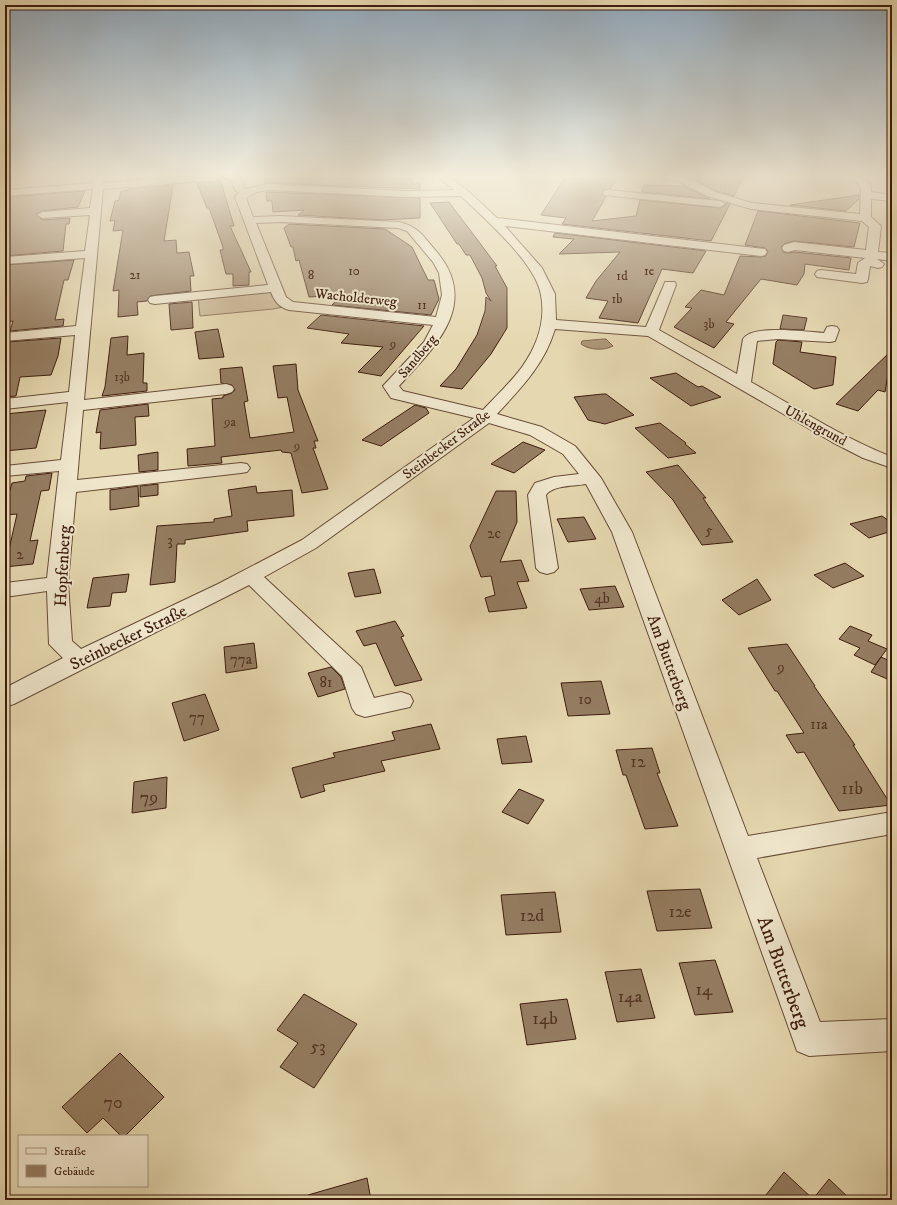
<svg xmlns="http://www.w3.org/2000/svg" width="897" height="1205" font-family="'IM FELL DW Pica',serif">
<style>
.green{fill:#c9b794;stroke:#846a51}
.water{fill:#ad9778;stroke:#81664e}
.building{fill:#957d62;stroke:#3f1c0e}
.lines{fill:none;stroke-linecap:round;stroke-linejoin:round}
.minor-casing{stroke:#684b36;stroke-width:2}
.minor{fill:#eee5cb;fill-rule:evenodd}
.labels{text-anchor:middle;stroke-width:4;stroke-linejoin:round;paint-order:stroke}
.far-number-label{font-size:13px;fill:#543423}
.far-street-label{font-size:14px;fill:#3f1c0e;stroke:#eee5cb}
.number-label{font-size:15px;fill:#543423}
.street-label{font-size:17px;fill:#3f1c0e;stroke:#eee5cb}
.near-number-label{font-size:18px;fill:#543423}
.near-street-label{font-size:20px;fill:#3f1c0e;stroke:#eee5cb}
</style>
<rect width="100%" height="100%" fill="#e5d7af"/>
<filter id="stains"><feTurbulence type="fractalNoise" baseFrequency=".005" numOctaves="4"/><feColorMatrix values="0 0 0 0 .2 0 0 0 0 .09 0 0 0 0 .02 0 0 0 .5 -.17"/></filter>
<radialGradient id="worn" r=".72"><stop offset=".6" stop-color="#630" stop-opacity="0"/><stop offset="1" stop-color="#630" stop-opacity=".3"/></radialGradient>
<path class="green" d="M 276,288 L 289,306 L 273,309 L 200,316 L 198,296 Z"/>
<path class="water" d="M 603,339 L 606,339 L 613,346 C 604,351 589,350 581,344 L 582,341 Z"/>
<path class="building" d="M 264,177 L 350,177 L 412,179 L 412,184 L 420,184 L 420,189 L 265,183 Z
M 565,177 L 597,177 L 597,178 L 616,180 L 610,189 L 603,190 L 602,194 L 606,197 L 592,221 L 636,216 L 640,200 L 720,208 L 726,205 L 726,203 L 730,204 L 711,241 L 562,224 L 566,218 L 541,215 Z
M 703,177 L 743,177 L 734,196 L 716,191 L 696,180 Z
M 220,179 L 234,226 L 230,226 L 251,272 L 249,272 L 249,285 L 233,286 L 233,274 L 226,274 L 220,250 L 223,250 L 223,247 L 209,208 L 207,208 L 197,183 L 216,182 Z
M 173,185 L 164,241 L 176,240 L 177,253 L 189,252 L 194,276 L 190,276 L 191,291 L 150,296 L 147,301 L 137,302 L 138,315 L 118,317 L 119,290 L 113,291 L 123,230 L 113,231 L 115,220 L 110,221 L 115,201 L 119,200 L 121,191 L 127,191 L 128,189 Z
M 644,185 L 684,186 L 710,199 L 642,192 Z
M 85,191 L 78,207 L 42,211 L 36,214 L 42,220 L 70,218 L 69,224 L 66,224 L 63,251 L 5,256 L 5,197 Z
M 266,192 L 420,198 L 420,218 L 383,220 L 298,215 L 304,210 L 273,212 L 272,201 L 267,201 Z
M 859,195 L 859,199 L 846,211 L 790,205 Z
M 449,202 L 497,266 L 495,266 L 507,288 L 507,328 L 491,354 L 462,389 L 440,386 L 456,369 L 477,335 L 485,311 L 486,297 L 491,301 L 486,293 L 482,278 L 470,255 L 466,255 L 459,244 L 457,244 L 430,203 Z
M 758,211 L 860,223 L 854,247 L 794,241 L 784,244 L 781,247 L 783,252 L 788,253 L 795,252 L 851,258 L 849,270 L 805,264 L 804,274 L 797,285 L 761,279 L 726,322 L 734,324 L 714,348 L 674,327 L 692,308 L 685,307 L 701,290 L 724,295 L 740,256 L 761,257 L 766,256 L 768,251 L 765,248 L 745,245 Z
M 289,224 L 385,229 L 412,247 L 428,280 L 434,280 L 439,299 L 431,315 L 332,305 L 342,295 L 309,297 L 299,260 L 296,261 L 293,247 L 291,247 L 284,228 Z
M 555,233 L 706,251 L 693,273 L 662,269 L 638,323 L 599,318 L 608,301 L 586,298 L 596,281 L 620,252 L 559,254 L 574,239 L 553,237 Z
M 74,260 L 68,280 L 64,280 L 55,320 L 64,319 L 63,326 L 10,331 L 13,321 L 5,322 L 5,265 Z
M 192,302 L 193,328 L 171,330 L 169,304 Z
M 321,315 L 424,326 L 381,376 L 358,372 L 383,347 L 341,343 L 349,334 L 307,328 Z
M 783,315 L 807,318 L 804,330 L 780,329 Z
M 218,329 L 224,357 L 199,359 L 195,332 Z
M 128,336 L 127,355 L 144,353 L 143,383 L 147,383 L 147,391 L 102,396 L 105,387 L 111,338 Z
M 61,338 L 58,356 L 51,375 L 20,377 L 16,396 L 5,397 L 5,352 L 7,342 Z
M 778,340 L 802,342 L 800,352 L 836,357 L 833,385 L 814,389 L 773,364 L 776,342 Z
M 892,350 L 885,392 L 878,390 L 858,411 L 836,404 Z
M 296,364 L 298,390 L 318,441 L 314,441 L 316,448 L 313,448 L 328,489 L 302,493 L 291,453 L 282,452 L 281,450 L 221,457 L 222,463 L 188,466 L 187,449 L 215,446 L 212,399 L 223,398 L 223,396 L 232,393 L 235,390 L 232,385 L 221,383 L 220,369 L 242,367 L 248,401 L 244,402 L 250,438 L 294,432 L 287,397 L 278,398 L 273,366 Z
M 676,373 L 698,387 L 702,386 L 721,397 L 691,406 L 650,378 Z
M 603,394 L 606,394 L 634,415 L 605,424 L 588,420 L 574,397 Z
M 148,404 L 149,416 L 135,417 L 136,445 L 100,449 L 101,432 L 96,433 L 100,410 Z
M 415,405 L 426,408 L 429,413 L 381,446 L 362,440 Z
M 46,410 L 36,448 L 5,451 L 5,414 Z
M 660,423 L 686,443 L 685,444 L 696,453 L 668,458 L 635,428 Z
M 523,442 L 545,450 L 514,473 L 491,464 Z
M 158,452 L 158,470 L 139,472 L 138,455 Z
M 678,465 L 706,498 L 703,498 L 733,542 L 702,545 L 673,500 L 646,472 Z
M 52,473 L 49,490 L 41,491 L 30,541 L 38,540 L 33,564 L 5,567 L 17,514 L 5,515 L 5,507 L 12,483 L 25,481 L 26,476 Z
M 158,484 L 158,495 L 140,497 L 140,486 Z
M 138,486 L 139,506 L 110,510 L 110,490 Z
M 256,486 L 257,493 L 292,490 L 294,516 L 247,521 L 248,531 L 185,540 L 185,544 L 177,544 L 175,582 L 150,585 L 157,526 L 214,522 L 214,519 L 232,516 L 228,490 Z
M 496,491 L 516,491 L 517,522 L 500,562 L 521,560 L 529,581 L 517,582 L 527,608 L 489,612 L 485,598 L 495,595 L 491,576 L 481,577 L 470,546 Z
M 882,516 L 892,523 L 892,531 L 869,538 L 850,524 Z
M 584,517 L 596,539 L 568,542 L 557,519 Z
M 845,563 L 864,576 L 833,588 L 814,575 Z
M 374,569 L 381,593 L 355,597 L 348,573 Z
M 129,574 L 126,592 L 112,593 L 110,606 L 87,608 L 93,578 Z
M 757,579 L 771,600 L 739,615 L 722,600 Z
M 615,586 L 624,607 L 589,610 L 580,589 Z
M 395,621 L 404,636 L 401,637 L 422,680 L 395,686 L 376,643 L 364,646 L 356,631 Z
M 850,626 L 872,635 L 868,641 L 887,649 L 875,665 L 854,655 L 860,648 L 839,639 Z
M 254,643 L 257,668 L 226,673 L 224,647 Z
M 787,644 L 815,686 L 814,686 L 855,745 L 853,745 L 891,805 L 839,811 L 804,752 L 797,753 L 786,735 L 804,733 L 777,691 L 775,691 L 748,648 Z
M 881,657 L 892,662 L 892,681 L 871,672 Z
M 331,667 L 341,677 L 345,689 L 318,697 L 308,673 Z
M 601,681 L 610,714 L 568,716 L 561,683 Z
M 205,694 L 219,730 L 184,741 L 172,703 Z
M 431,724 L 440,749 L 381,761 L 385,771 L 323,785 L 325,791 L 301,798 L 292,768 L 335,757 L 333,753 L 395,740 L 392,732 Z
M 526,736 L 532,762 L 502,764 L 497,739 Z
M 652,748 L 660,773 L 657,773 L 678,826 L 645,829 L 626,775 L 623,775 L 616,750 Z
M 167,777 L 166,808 L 132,813 L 134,782 Z
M 519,789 L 544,800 L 528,824 L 502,812 Z
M 700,889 L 712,928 L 657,931 L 647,891 Z
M 555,892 L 561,932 L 506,935 L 501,895 Z
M 715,960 L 733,1012 L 695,1015 L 679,963 Z
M 641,969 L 655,1018 L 617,1022 L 605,972 Z
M 304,994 L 357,1024 L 314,1088 L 280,1067 L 298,1043 L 277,1030 Z
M 567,999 L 576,1039 L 527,1045 L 520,1004 Z
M 120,1053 L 164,1097 L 125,1136 L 121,1136 L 103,1118 L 87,1133 L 62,1107 Z
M 784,1172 L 813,1199 L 829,1179 L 851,1200 L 762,1200 Z
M 367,1178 L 371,1200 L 308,1200 L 308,1195 Z"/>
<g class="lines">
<defs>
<path id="minor" d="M 94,177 L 104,177 L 103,183 L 175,177 L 221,177 L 216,180 L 103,189 L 84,400 L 226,384 L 232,386 L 234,389 L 232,392 L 226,394 L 83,410 L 77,480 L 241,463 L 247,464 L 250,468 L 247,472 L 241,473 L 76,492 L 68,583 L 72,641 L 81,649 L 218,584 L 302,540 L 474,418 L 391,398 L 383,386 L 424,342 L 433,325 L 289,310 C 280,308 274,301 271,292 L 155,304 L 150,303 L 148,300 L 150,297 L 155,296 L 268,285 L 235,197 L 239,193 L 235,190 L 232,181 L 224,177 L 240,177 L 244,188 L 246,189 L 268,184 L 405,191 L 454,190 L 438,177 L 450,177 L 468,191 L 497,218 L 765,249 L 767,252 L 765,255 L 761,256 L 505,226 L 542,268 L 555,294 L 556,320 L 646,327 L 664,285 L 665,282 L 675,282 L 676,285 L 659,330 L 737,374 L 743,339 C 753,324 807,332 824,333 L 827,327 L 832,326 L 837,327 L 839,330 L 835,341 L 830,342 L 778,339 L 757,341 L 751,382 C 797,408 843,438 892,457 L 892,468 L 863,458 L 832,442 L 648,336 L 555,329 C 544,365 522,387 497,414 L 542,427 L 575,446 L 601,478 L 632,532 L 748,836 L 892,812 L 892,834 L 757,858 L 820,1022 L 892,1019 L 892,1051 L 809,1056 L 797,1051 L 612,532 L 586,484 C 575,486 553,485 546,495 L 558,568 L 554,572 L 547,574 L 540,572 L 536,568 L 528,495 L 535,483 L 554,477 L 579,474 L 563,454 L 530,435 L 489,423 L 316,548 L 264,577 L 361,667 L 374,698 L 401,692 L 410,695 L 413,701 L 410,707 L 365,717 L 356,714 L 352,708 L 342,676 L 249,585 L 14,704 L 5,707 L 5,688 L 63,658 L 49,644 L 47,591 L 5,597 L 5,583 L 47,578 L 59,471 L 5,476 L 5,466 L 61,460 L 68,402 L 5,409 L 5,399 L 69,392 L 75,335 L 5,341 L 5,333 L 76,326 L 85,258 L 6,264 L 5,257 L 85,251 L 90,215 L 42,218 L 37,215 L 42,212 L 90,208 L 93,189 L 5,196 L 5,190 L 93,183 ZM 268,190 L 405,197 L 461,196 C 484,218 536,263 541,295 C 546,321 537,346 522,367 C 511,382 496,396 483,410 L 403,391 L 399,386 C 435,347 481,304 436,251 C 423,236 419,227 399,222 L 281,216 L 253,217 L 246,198 L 256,192 ZM 281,222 L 398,228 L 407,231 L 433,262 L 439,273 L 442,295 L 436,317 L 293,302 L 286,297 L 256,223 Z
M 662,177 L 686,177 L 715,192 L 752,203 L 860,214 L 861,187 L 852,177 L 863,177 L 871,186 L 871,192 L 892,195 L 892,201 L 871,199 L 871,217 L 881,226 L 878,252 L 892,253 L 892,261 L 877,259 L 884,264 L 882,267 L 878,268 L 870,266 L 868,279 L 867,282 L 862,283 L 817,277 L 815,274 L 817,271 L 821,270 L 856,274 L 858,263 L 865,258 L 795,250 L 788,252 L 784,251 L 782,248 L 784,245 L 794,242 L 866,250 L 869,227 L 862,221 L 751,209 L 707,196 L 680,182 L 664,179 Z
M 608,190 L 720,201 L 725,204 L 720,207 L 604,195 L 603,193 L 604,191 Z"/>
</defs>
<use href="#minor" class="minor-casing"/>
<use href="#minor" class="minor"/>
</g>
<linearGradient id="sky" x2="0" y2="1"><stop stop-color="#90a8bb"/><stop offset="0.51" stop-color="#f3eddb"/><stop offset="1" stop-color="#f3eddb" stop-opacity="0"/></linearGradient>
<rect width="897" height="346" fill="url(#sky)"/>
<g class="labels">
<g class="far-number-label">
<text x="354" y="275">10</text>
<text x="649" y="275">1e</text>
<text x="135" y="279">21</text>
<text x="311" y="279">8</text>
<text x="622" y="280">1d</text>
<text x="617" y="303">1b</text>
<text x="422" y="309">11</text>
<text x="709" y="328">3b</text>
<text x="393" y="348">9</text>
<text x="122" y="381">13b</text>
<text x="230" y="426">9a</text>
<text x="297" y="450">9</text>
</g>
<g class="far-street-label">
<text transform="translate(356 297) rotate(6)" y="5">Wacholderweg</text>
<text transform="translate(417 356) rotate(-50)" y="5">Sandberg</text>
<text transform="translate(816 425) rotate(29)" y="5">Uhlengrund</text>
<text transform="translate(446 444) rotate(-37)" y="5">Steinbecker Straße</text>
</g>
<g class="number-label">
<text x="709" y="535">5</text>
<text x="494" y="538">2c</text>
<text x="170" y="545">3</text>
<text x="20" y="559">2</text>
<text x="602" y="603">4b</text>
<text x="241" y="664">77a</text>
<text x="781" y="672">9</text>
<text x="326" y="687">81</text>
<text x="585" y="704">10</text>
<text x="197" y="722">77</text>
<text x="819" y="729">11a</text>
</g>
<g class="street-label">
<text transform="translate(62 566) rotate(-87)" y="6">Hopfenberg</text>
<text transform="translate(128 637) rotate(-26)" y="6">Steinbecker Straße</text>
<text transform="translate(670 662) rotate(70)" y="6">Am Butterberg</text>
</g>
<g class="near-number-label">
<text x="638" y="767">12</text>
<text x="852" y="794">11b</text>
<text x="149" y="803">79</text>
<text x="680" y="917">12e</text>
<text x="532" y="921">12d</text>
<text x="704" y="995">14</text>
<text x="630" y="1002">14a</text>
<text x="545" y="1024">14b</text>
<text x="318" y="1052">53</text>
<text x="113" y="1108">70</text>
</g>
<g class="near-street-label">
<text transform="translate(784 972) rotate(70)" y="7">Am Butterberg</text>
</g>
</g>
<rect width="897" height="1205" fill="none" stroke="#e5d7af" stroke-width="20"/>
<rect x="6" y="6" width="885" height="1193" fill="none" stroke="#3f1c0e" stroke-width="2"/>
<rect x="10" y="10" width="877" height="1185" fill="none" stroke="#3f1c0e"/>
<rect x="18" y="1135" width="130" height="52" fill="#eee5cb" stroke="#a8957f"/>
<rect x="26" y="1148" width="20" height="6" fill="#eee5cb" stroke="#a8957f"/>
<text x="54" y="1155" font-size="12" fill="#3f1c0e">Straße</text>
<rect x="26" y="1165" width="20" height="12" fill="#957d62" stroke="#a8957f"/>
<text x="54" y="1175" font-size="12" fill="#3f1c0e">Gebäude</text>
<rect width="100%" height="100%" filter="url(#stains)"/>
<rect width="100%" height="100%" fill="url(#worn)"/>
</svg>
